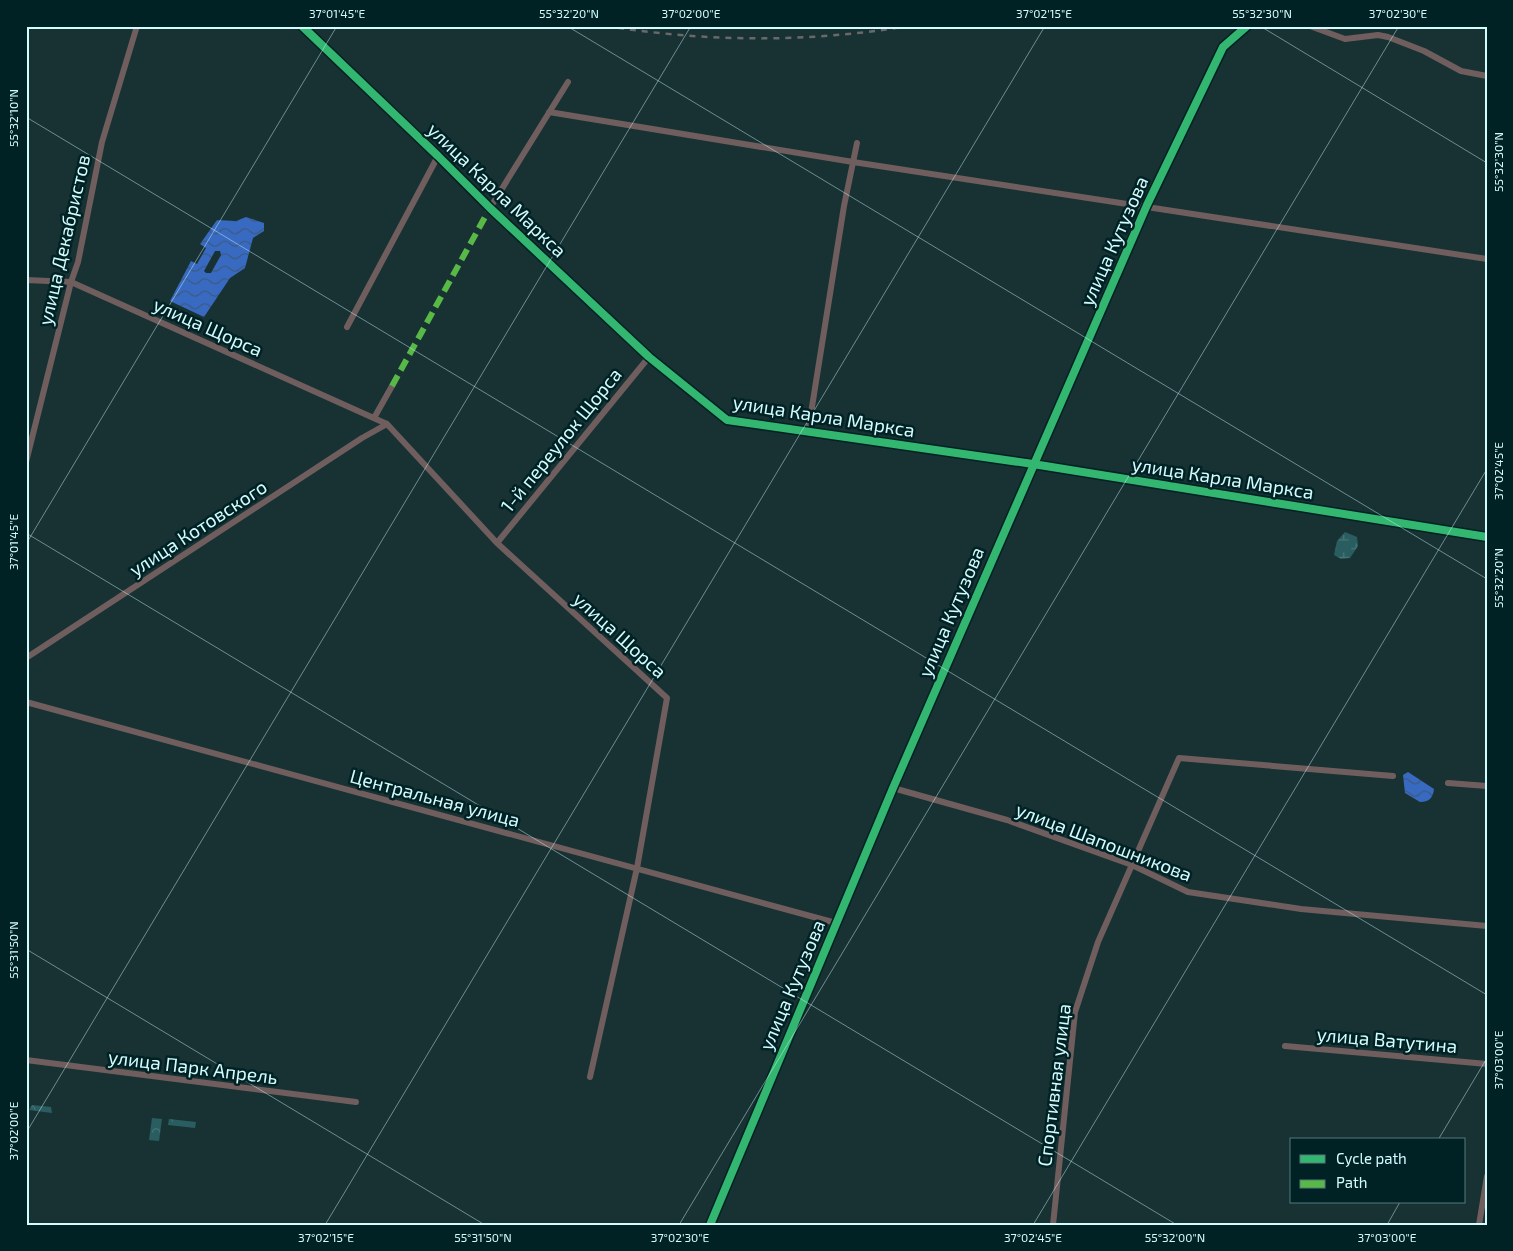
<svg xmlns="http://www.w3.org/2000/svg" width="1513" height="1251" font-family="'Exo 2',sans-serif">
<style>
.wetland{fill:url(#wetland-marsh)}
.park{fill:url(#park-crowns)}
.water{fill:url(#water-waves);fill-rule:evenodd}
.lines{fill:none;stroke-linecap:round;stroke-linejoin:round}
.street{stroke:#705e5e;stroke-width:6}
.rail{stroke:#69696a;stroke-width:2.5;stroke-dasharray:6 6;stroke-linecap:butt}
.quiet{stroke:#58b947;stroke-width:6;stroke-dasharray:12 6;stroke-linecap:butt}
.cycleway-casing{stroke:#002225;stroke-width:11}
.cycleway{stroke:#33b770;stroke-width:8}
.ticks{fill:none;stroke:#d3fcfe;stroke-width:1;stroke-opacity:0.45}
.labels{text-anchor:middle;stroke-width:5;stroke-linejoin:round;paint-order:stroke}
.street-label{font-size:19px;fill:#d3fcfe;stroke:#002225}
.neatline{fill:none;stroke:#d3fcfe;stroke-width:2}
.ticks-label{font-size:12px;text-anchor:middle;fill:#d3fcfe}
</style>
<defs>
<pattern id="wetland-marsh" width="20" height="14" patternUnits="userSpaceOnUse" patternTransform="scale(1.25)"><rect width="20" height="14" fill="#2a5d60"/><path d="M1 5h8M5 5V1M11 12h8M15 12V8" fill="none" stroke="#487578"/></pattern>
<pattern id="park-crowns" width="20" height="18" patternUnits="userSpaceOnUse" patternTransform="scale(1.25)"><rect width="20" height="18" fill="#2a5d60"/><path d="M2 6a3 3 0 1 1 6 0M12 15a3 3 0 1 1 6 0" fill="none" stroke="#487578"/></pattern>
<pattern id="water-waves" width="16" height="10" patternUnits="userSpaceOnUse" patternTransform="scale(1.25)"><rect width="16" height="10" fill="#396ac2"/><path d="M0 5q4-4 8 0t8 0" fill="none" stroke="#3c5a81"/></pattern>
</defs>
<rect width="100%" height="100%" fill="#183234"/>
<path class="wetland" d="M 1345,532 L 1357,537 L 1358,546 L 1350,558 L 1341,559 L 1334,555 L 1337,541 Z"/>
<path class="park" d="M 32,1105 L 51,1107 L 52,1113 L 29,1110 Z
M 152,1118 L 162,1119 L 159,1141 L 149,1140 Z
M 169,1119 L 196,1122 L 195,1128 L 168,1125 Z"/>
<path class="water" d="M 246,217 L 264,223 L 264,231 L 253,238 L 245,268 L 230,278 L 204,317 L 170,301 L 191,261 L 197,264 L 206,248 L 200,244 L 217,220 L 236,221 ZM 215,251 L 220,251 L 221,255 L 211,273 L 206,273 L 204,271 Z
M 1408,772 L 1434,789 C 1433,798 1429,802 1420,802 L 1405,793 L 1403,775 Z"/>
<g class="lines">
<path class="street" d="M 302,26 L 438,156 L 490,208 L 649,357 L 727,420 L 1033,464 L 1487,537
M 1310,26 L 1345,39 L 1378,35 L 1388,37 L 1424,51 L 1461,71 L 1487,76
M 549,112 L 853,162 L 1487,259
M 490,208 L 568,82
M 26,280 L 71,282 L 387,424 L 497,543 L 667,698 L 637,868 L 590,1077
M 347,327 L 438,156
M 374,418 L 392,386
M 808,432 L 844,206 L 857,143
M 26,462 L 71,282 L 78,262 L 102,142 L 137,26
M 497,543 L 649,357
M 26,658 L 362,438 L 387,424
M 26,702 L 836,923
M 1448,783 L 1487,786
M 893,788 L 1007,820 L 1132,865 L 1188,892 L 1301,909 L 1487,926
M 1285,1046 L 1487,1064
M 26,1060 L 356,1102
M 710,1225 L 893,788 L 1147,205 L 1223,47 L 1247,26
M 1053,1225 L 1075,1012 L 1098,942 L 1179,758 L 1393,776
M 1479,1225 L 1487,1176"/>
<path class="rail" d="M 606,26 C 709,42 805,43 909,26"/>
<path class="quiet" d="M 392,386 L 490,208"/>
<defs>
<path id="cycleway" d="M 302,26 L 438,156 L 490,208 L 649,357 L 727,420 L 1033,464 L 1487,537
M 710,1225 L 893,788 L 1147,205 L 1223,47 L 1247,26"/>
</defs>
<use href="#cycleway" class="cycleway-casing"/>
<use href="#cycleway" class="cycleway"/>
</g>
<path class="ticks" d="M 567,26 L 1487,579M 1260,26 L 1487,163M 26,117 L 1487,995M 26,533 L 1177,1225M 26,544 L 337,26M 26,949 L 485,1225M 26,1133 L 691,26M 1438,1140 L 1487,1058M 325,1225 L 1045,26M 679,1225 L 1399,26M 1033,1225 L 1487,469M 1387,1225 L 1400,1202"/>
<g class="labels">
<g class="street-label">
<text transform="translate(497 190) rotate(44)" y="7">улица Карла Маркса</text>
<text transform="translate(64 240) rotate(-77)" y="7">улица Декабристов</text>
<text transform="translate(1114 241) rotate(-66)" y="7">улица Кутузова</text>
<text transform="translate(208 327) rotate(24)" y="7">улица Щорса</text>
<text transform="translate(824 416) rotate(9)" y="7">улица Карла Маркса</text>
<text transform="translate(561 440) rotate(-51)" y="7">1-й переулок Щорса</text>
<text transform="translate(1223 478) rotate(9)" y="7">улица Карла Маркса</text>
<text transform="translate(198 528) rotate(-33)" y="7">улица Котовского</text>
<text transform="translate(951 612) rotate(-67)" y="7">улица Кутузова</text>
<text transform="translate(620 635) rotate(42)" y="7">улица Щорса</text>
<text transform="translate(435 798) rotate(15)" y="7">Центральная улица</text>
<text transform="translate(1104 842) rotate(21)" y="7">улица Шапошникова</text>
<text transform="translate(792 985) rotate(-67)" y="7">улица Кутузова</text>
<text transform="translate(1387 1040) rotate(5)" y="7">улица Ватутина</text>
<text transform="translate(193 1067) rotate(7)" y="7">улица Парк Апрель</text>
<text transform="translate(1054 1085) rotate(-83)" y="7">Спортивная улица</text>
</g>
</g>
<rect width="1513" height="1251" fill="none" stroke="#002225" stroke-width="55"/>
<rect x="1290" y="1138" width="175" height="65" fill="#002225" stroke="#54797c"/>
<rect x="1300" y="1155" width="25" height="8" fill="#33b770" stroke="#54797c"/>
<text x="1336" y="1164" font-size="15" fill="#d3fcfe">Cycle path</text>
<rect x="1300" y="1180" width="25" height="8" fill="#58b947" stroke="#54797c"/>
<text x="1336" y="1188" font-size="15" fill="#d3fcfe">Path</text>
<rect x="28" y="28" width="1458" height="1196" class="neatline"/>
<g class="ticks-label">
<text x="337" y="18">37°01'45"E</text>
<text x="569" y="18">55°32'20"N</text>
<text x="691" y="18">37°02'00"E</text>
<text x="1044" y="18">37°02'15"E</text>
<text x="1262" y="18">55°32'30"N</text>
<text x="1398" y="18">37°02'30"E</text>
<text transform="translate(14 118) rotate(-90)" y="4">55°32'10"N</text>
<text transform="translate(1499 162) rotate(-90)" y="4">55°32'30"N</text>
<text transform="translate(1499 471) rotate(-90)" y="4">37°02'45"E</text>
<text transform="translate(14 542) rotate(-90)" y="4">37°01'45"E</text>
<text transform="translate(1499 578) rotate(-90)" y="4">55°32'20"N</text>
<text transform="translate(14 950) rotate(-90)" y="4">55°31'50"N</text>
<text transform="translate(1499 1060) rotate(-90)" y="4">37°03'00"E</text>
<text transform="translate(14 1131) rotate(-90)" y="4">37°02'00"E</text>
<text x="326" y="1242">37°02'15"E</text>
<text x="483" y="1242">55°31'50"N</text>
<text x="680" y="1242">37°02'30"E</text>
<text x="1033" y="1242">37°02'45"E</text>
<text x="1175" y="1242">55°32'00"N</text>
<text x="1387" y="1242">37°03'00"E</text>
</g>
</svg>
